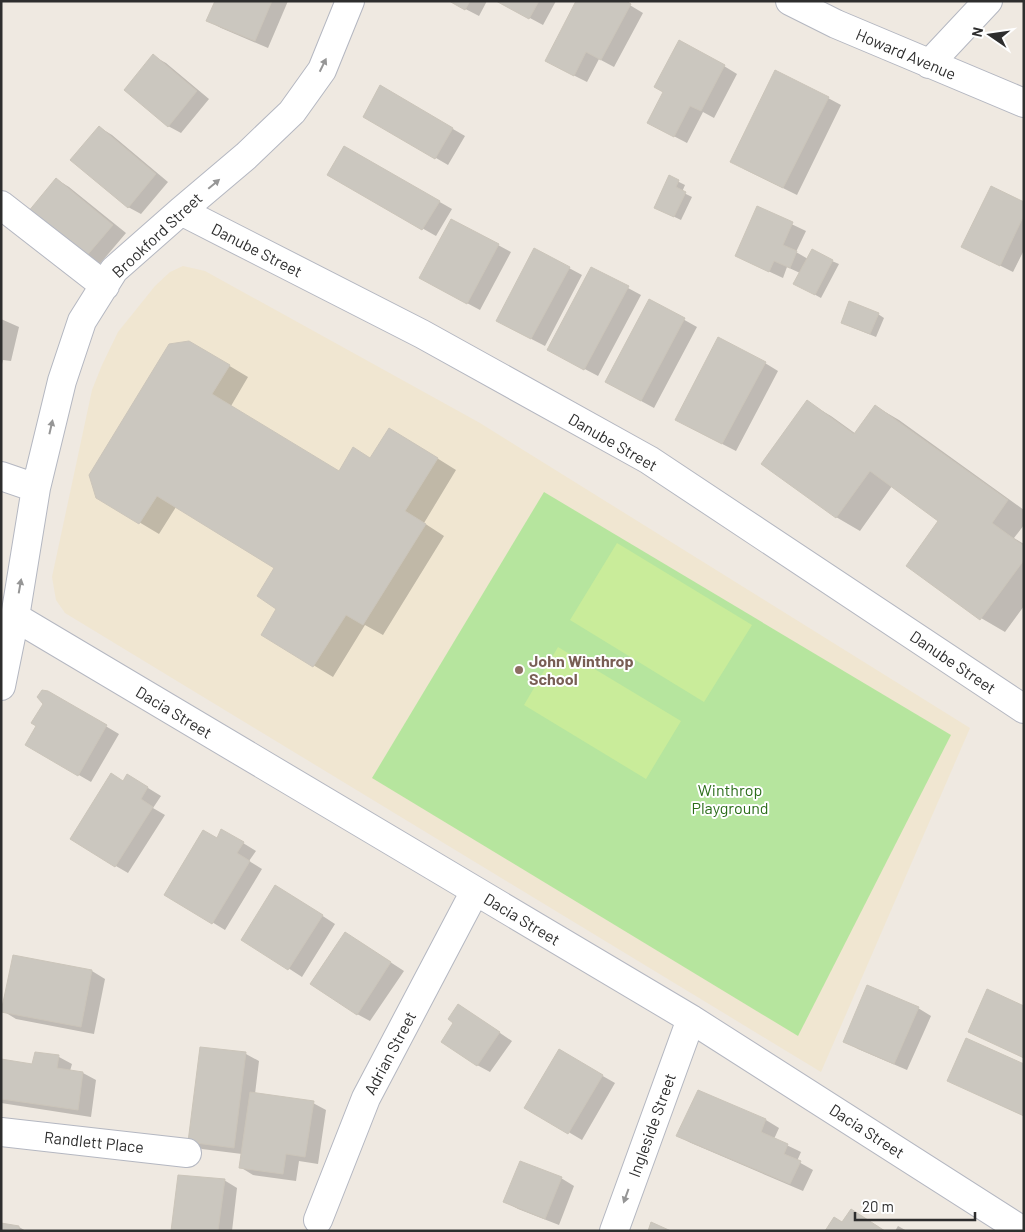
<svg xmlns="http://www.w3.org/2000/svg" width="1025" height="1232" font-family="Barlow,sans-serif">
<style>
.education{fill:#f0e6d1}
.green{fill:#b6e59e}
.pitch{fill:#c9ec9a}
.shadow{fill:#0003}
.building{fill:#cbc7bf;stroke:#cbc5ba}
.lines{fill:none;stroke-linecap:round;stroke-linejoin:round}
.minor-casing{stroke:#b4b7c1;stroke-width:30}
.minor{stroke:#fff;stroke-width:28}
.oneway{fill:#969696}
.education-dot{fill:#8d6e63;stroke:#fff;stroke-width:2}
.labels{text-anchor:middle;stroke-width:4;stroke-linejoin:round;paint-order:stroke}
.street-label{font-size:16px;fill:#2e2e2e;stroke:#fff}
.education-label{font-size:16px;font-weight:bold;fill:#785e54;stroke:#fff;text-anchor:start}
.park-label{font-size:16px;fill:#2c6e1b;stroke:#fff}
</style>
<rect width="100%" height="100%" fill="#efe9e1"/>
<path class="education" d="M 183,266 L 205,271 L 480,423 L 970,728 L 821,1072 L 65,613 L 56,600 L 52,577 L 92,390 L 102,365 L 118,332 L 155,286 L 170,272 Z"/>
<path class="green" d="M 544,492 L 951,735 L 798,1036 L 372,778 Z"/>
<path class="pitch" d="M 617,543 L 752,625 L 704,702 L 570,620 Z
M 558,647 L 681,721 L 646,779 L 524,705 Z"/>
<path class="shadow" d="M 216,1 L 288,1 L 268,48 L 221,28 L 208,21 Z
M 450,1 L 487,1 L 479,16 Z
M 498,1 L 556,1 L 543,25 Z
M 623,1 L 643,13 L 614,67 L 599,59 L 587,82 L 559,68 Z
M 153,56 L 166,63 L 209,99 L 181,133 L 168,126 Z
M 724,66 L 737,74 L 714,118 L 703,112 L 687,143 L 662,130 Z
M 381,87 L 465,136 L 448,165 L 364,116 Z
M 828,98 L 841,105 L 797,195 L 744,169 Z
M 99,127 L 112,135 L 168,182 L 141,214 L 128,207 Z
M 344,147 L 452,209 L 436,236 L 328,175 Z
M 669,177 L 685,185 L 682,192 L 692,197 L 681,220 L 662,211 Z
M 56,179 L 69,187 L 126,233 L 98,266 L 85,258 Z
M 1024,203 L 1024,250 L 1013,272 L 963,247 Z
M 758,208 L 806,231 L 796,252 L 808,259 L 832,261 L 839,264 L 821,298 L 801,287 L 800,273 L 787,267 L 783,278 L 736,256 Z
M 498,245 L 511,252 L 480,310 L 433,285 Z
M 569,268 L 582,275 L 545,346 L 510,328 Z
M 628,288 L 641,295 L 598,376 L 562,357 Z
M 649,300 L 697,327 L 654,408 L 619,389 Z
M 878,314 L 884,318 L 876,337 L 849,326 Z
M 1,319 L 19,327 L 11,361 L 3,360 L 1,368 Z
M 208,353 L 248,377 L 231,406 L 339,473 L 371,459 L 408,440 L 456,470 L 424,523 L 444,536 L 383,635 L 365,625 L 333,677 L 262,634 L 278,608 L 276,568 L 176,507 L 159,534 L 97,497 Z
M 765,363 L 778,371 L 736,451 L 689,427 Z
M 807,402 L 831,416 L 856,434 L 875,406 L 899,420 L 1024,510 L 1024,525 L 1014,538 L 1024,544 L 1024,606 L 1005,632 L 981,618 L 940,520 L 892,486 L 860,531 L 836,517 Z
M 48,692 L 119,734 L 91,782 L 27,745 L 38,726 Z
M 124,782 L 140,783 L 161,796 L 153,808 L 165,815 L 128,873 L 116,866 Z
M 235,838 L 256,851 L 249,861 L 262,869 L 225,930 L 166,894 L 217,839 Z
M 289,894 L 335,924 L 302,977 L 243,939 Z
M 358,941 L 404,971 L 370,1021 L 357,1014 Z
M 14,956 L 92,971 L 105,979 L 94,1034 L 16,1019 L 3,1011 Z
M 459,1005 L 512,1041 L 490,1072 L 477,1065 L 455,1023 Z
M 1024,1007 L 1024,1058 L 970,1032 Z
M 918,1008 L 931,1016 L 907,1070 L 858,1049 L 845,1041 Z
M 201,1048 L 246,1054 L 259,1061 L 255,1094 L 313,1103 L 326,1110 L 318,1164 L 299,1161 L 296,1181 L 253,1175 L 240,1167 L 242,1154 L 202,1149 L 189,1142 Z
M 559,1051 L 615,1083 L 582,1140 L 526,1107 Z
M 59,1057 L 72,1064 L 70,1071 L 83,1073 L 96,1080 L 91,1117 L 1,1103 L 1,1061 L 33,1066 Z
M 1024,1065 L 1024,1116 L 949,1081 Z
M 699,1091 L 766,1120 L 779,1128 L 774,1139 L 801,1152 L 797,1161 L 813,1170 L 803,1191 L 691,1143 L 678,1136 Z
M 561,1178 L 574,1186 L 559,1225 L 518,1209 L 505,1202 Z
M 224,1180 L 237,1188 L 232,1231 L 173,1231 Z
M 898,1226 L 907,1231 L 895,1231 Z
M 19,1227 L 26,1231 L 1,1231 Z"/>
<path class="building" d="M 215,1 L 272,1 L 255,41 L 206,21 Z
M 449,1 L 470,1 L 465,10 Z
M 496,1 L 539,1 L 529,19 Z
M 576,1 L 626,1 L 631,4 L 601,60 L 586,52 L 574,76 L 545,61 Z
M 679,40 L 725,65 L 701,111 L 690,106 L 674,137 L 647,123 L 663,92 L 654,87 Z
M 153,54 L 197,91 L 168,127 L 124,90 Z
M 775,70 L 829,97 L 783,188 L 730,162 Z
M 380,85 L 453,128 L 435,159 L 363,117 Z
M 99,126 L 156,174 L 128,208 L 70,160 Z
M 344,146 L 440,201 L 422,230 L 327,175 Z
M 669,175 L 679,180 L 676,187 L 686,192 L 674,217 L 654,208 Z
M 56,178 L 113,225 L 84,259 L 28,212 Z
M 991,186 L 1024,202 L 1024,215 L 1000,266 L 961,247 Z
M 757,206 L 793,222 L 783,245 L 797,251 L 790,268 L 774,261 L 769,272 L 735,256 Z
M 451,219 L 499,244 L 467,304 L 419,278 Z
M 534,248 L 570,267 L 531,339 L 496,321 Z
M 812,249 L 833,260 L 815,295 L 793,284 Z
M 591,267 L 629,286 L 584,370 L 547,350 Z
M 649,299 L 685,318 L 641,401 L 605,382 Z
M 849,301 L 879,313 L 870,334 L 841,323 Z
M 718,337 L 766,362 L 722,444 L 675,420 Z
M 189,341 L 230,365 L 212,394 L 339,471 L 353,447 L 370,458 L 389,428 L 438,458 L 405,511 L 426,524 L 363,625 L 346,615 L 313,667 L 261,635 L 276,609 L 257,596 L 274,568 L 157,496 L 139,524 L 96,498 L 89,475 L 169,344 Z
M 807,400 L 854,434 L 875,405 L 1008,500 L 992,523 L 1024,546 L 1024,560 L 980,620 L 906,566 L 938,521 L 870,471 L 836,518 L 761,464 Z
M 42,690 L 48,691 L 107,725 L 78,776 L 25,745 L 36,726 L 31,723 L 43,704 L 37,697 Z
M 111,773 L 123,781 L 127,774 L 148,787 L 141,799 L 153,807 L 115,867 L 70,839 Z
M 221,829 L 244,842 L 237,853 L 250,861 L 212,924 L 164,895 L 203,830 L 217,838 Z
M 275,885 L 323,915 L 288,970 L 241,940 Z
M 345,932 L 391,962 L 357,1015 L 310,984 Z
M 13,955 L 92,970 L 81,1027 L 1,1012 Z
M 867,985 L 919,1007 L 894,1064 L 843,1042 Z
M 987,989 L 1024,1006 L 1024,1058 L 968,1032 Z
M 458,1004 L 500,1032 L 477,1066 L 441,1042 L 453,1023 L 448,1019 Z
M 966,1038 L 1024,1064 L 1024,1116 L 947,1081 Z
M 200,1047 L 246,1052 L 234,1148 L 188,1142 Z
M 559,1049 L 603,1075 L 568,1134 L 524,1108 Z
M 35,1052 L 59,1055 L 57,1068 L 83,1072 L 78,1110 L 1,1099 L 1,1059 L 32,1064 Z
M 698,1090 L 766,1119 L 761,1132 L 788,1144 L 784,1154 L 801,1161 L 790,1184 L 676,1136 Z
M 250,1092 L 314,1101 L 305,1157 L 286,1154 L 283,1174 L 239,1168 Z
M 520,1161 L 562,1177 L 545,1219 L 503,1202 Z
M 178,1175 L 225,1179 L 218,1231 L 171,1231 Z
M 851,1209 L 885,1231 L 825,1231 L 834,1217 L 842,1222 Z
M 651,1222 L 671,1231 L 648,1231 Z
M 1,1223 L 19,1226 L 19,1231 L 1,1231 Z"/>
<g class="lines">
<defs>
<path id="minor" d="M 790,1 L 836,24 L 1024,103
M 929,64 L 988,1
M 1,205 L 105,286
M 181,211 L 422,334 L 649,460 L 1024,709
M 1,476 L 36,488
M 15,617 L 691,1019 L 1023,1231
M 1,686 L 15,617 L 36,488 L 62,381 L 82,321 L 114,270 L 181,211 L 246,156 L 292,112 L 322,70 L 350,1
M 1,1132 L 187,1153
M 318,1220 L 366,1098 L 475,891
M 614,1231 L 691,1019"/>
</defs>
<use href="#minor" class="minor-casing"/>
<use href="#minor" class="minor"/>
</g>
<defs><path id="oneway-solid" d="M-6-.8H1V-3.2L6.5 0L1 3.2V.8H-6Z" transform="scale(1.25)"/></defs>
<g class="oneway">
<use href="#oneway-solid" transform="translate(323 65) rotate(-64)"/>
<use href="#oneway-solid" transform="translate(214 184) rotate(-40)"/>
<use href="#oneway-solid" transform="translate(51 427) rotate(-77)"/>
<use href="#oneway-solid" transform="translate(20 586) rotate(-80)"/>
<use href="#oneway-solid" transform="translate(626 1196) rotate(110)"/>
</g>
<circle class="education-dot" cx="519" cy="670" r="5"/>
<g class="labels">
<g class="street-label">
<text transform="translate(906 54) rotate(23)" y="6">Howard Avenue</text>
<text transform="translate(157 235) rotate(-43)" y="6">Brookford Street</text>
<text transform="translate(257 250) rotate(27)" y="6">Danube Street</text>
<text transform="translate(613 442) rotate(30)" y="6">Danube Street</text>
<text transform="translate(953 662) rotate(34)" y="6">Danube Street</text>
<text transform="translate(174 712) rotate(31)" y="6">Dacia Street</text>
<text transform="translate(522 919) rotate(31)" y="6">Dacia Street</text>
<text transform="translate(390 1053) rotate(-62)" y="6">Adrian Street</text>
<text transform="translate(652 1125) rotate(-70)" y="6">Ingleside Street</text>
<text transform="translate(867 1131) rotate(33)" y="6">Dacia Street</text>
<text transform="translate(94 1142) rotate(6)" y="6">Randlett Place</text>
</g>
<g class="education-label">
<text x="529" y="667">John Winthrop<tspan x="529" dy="18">School</tspan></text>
</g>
<g class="park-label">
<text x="730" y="796">Winthrop<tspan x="730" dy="18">Playground</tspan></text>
</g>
</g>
<rect width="1025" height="1232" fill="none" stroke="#2e2e2e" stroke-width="5"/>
<g transform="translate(990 35) rotate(283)" stroke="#ffffff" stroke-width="4" paint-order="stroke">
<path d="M0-4L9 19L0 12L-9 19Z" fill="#2e2e2e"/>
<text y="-8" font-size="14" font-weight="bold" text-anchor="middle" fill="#2e2e2e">N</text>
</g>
<path d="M855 1212v8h120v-8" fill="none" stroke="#2e2e2e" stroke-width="2.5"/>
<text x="862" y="1212" font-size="15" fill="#2e2e2e" stroke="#ffffff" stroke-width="4" paint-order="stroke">20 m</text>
</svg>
